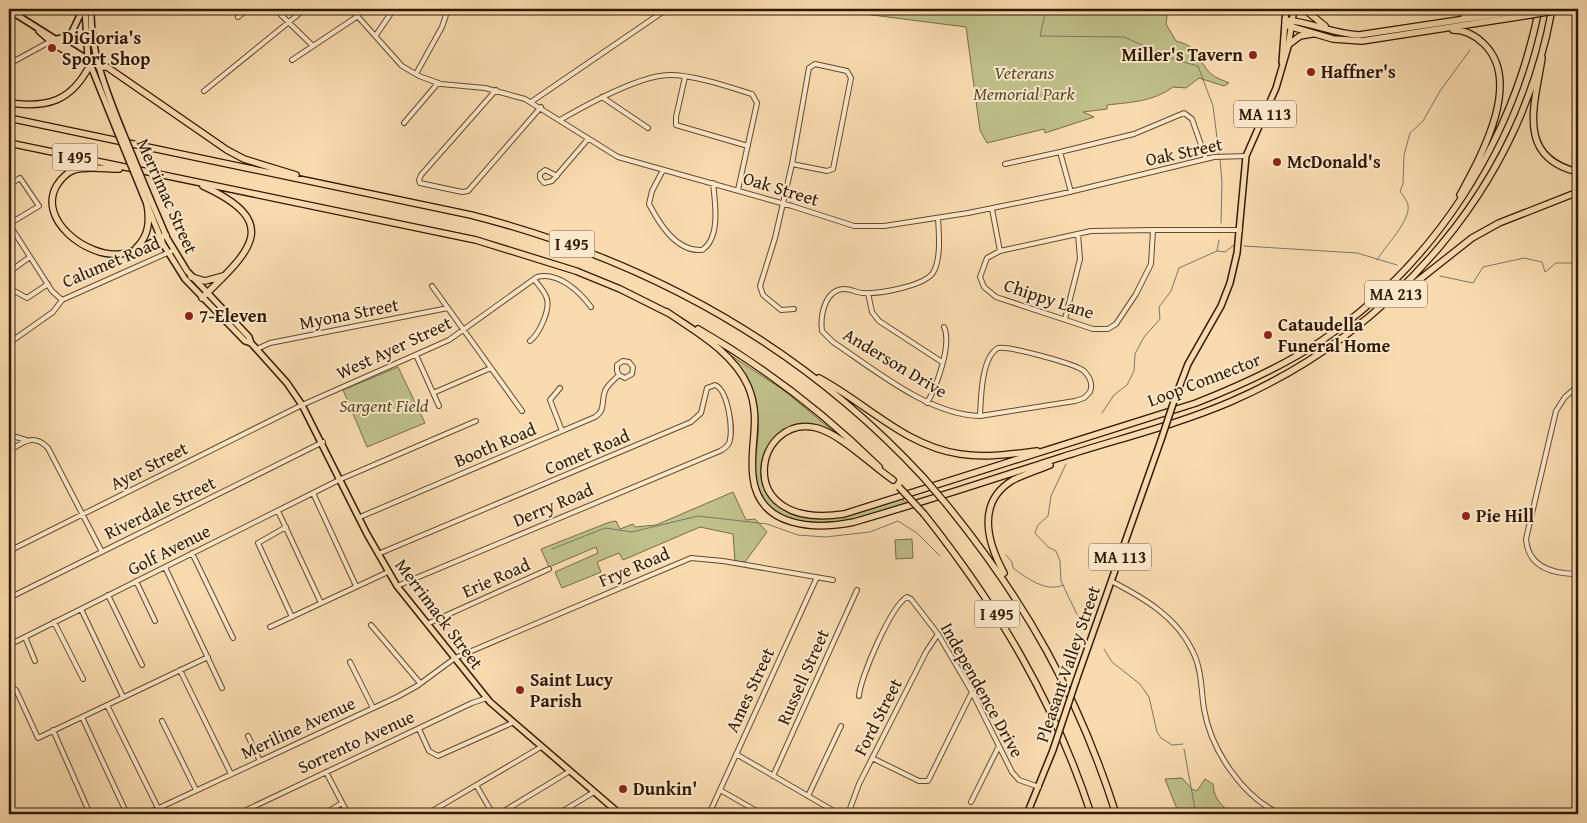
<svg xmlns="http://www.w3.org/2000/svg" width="1587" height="823" font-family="'Gentium Book Plus',serif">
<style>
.green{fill:#bfc08a;stroke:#776c46}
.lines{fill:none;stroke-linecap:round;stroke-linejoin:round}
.stream{stroke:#73796d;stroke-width:1}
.minor-casing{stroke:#624a2d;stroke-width:6}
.major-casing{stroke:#2f1902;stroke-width:8}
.highway-casing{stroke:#2f1902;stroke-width:8}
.minor{stroke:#fbe8cb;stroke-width:4}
.major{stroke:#f9dbaf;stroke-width:5}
.highway{stroke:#f9dbaf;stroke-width:5.5}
.major-bridge-casing{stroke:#2f1902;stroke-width:8;stroke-linecap:butt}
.highway-bridge-casing{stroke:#2f1902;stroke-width:8;stroke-linecap:butt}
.major-bridge{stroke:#f9dbaf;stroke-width:5}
.highway-bridge{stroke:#f9dbaf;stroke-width:5.5}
.poi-dot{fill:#8f2418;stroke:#fbe8cb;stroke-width:2}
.labels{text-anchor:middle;stroke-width:4;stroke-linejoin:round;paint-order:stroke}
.shield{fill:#fbe8cb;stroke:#6c573e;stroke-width:1}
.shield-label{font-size:16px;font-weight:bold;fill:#2f1902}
.poi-label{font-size:18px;font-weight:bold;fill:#2f1902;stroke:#fbe8cb;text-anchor:start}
.park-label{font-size:18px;font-style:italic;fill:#5a4b2b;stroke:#fbe8cb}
.street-label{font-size:18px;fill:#2f1902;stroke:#fbe8cb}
</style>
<rect width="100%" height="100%" fill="#f9dbaf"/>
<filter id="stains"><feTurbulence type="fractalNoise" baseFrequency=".004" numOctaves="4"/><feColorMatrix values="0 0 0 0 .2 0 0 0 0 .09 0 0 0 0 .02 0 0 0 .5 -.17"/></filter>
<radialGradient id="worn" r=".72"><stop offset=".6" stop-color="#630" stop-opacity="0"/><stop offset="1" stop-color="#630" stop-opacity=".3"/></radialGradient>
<path class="green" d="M 825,9 L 1168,9 L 1166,24 L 1176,41 C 1200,47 1196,58 1210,73 C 1215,78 1223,80 1229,83 L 1224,86 L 1199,78 L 1186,88 L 1173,87 C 1152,102 1132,102 1107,105 L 1107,109 L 1083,112 L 1094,117 L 1045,133 L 1044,129 L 987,143 L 980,130 L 966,27 Z
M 727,353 L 782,389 L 844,440 C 812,419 806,422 774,440 L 763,473 C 767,483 771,497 778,505 C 806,535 871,509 902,499 L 907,504 C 883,512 858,523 833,525 C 800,527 762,515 756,478 C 754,464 757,450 758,436 C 761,402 748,378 727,353 Z
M 398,367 L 425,423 L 367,447 L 343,390 Z
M 733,492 L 746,520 L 755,519 L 767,532 L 745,562 L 735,561 L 733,534 L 700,527 L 623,560 L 619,553 L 597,562 L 601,572 L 562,588 L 555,572 L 598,553 L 596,547 L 549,567 L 541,549 L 610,522 L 616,521 L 620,529 L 633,524 L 635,527 L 656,525 Z
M 912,539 L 913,558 L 896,559 L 895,540 Z
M 1182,778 L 1192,789 L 1197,791 L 1205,779 L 1213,784 C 1214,799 1221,805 1232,814 L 1179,814 L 1165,779 Z"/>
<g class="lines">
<path class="stream" d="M 1046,9 L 1040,36 L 1124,37 L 1176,60 L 1198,66 L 1213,106 L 1219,153
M 1220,159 L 1222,182 L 1221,223
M 1244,246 L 1357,253 L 1397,265
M 1217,251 L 1225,252 L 1234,245
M 1377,260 C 1384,247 1411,221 1408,205 C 1407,200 1403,196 1400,191 L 1403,184 L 1404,155 L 1410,133 L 1423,121 L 1440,91 L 1470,50
M 1440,276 L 1473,283 L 1483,267 L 1524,258 L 1542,262 L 1545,272 L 1556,263 L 1578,263
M 1102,413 L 1114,395 L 1127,385 L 1134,371 L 1135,354 L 1144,337 L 1160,319 L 1159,307 L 1171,291 L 1179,268 L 1217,251 L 1219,240
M 1066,464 L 1051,496 L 1048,516 L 1038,525 L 1035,533 L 1048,547 L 1056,551 L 1060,561 L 1061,581 L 1084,629
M 552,549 L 605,528 L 632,532 L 698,516 L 767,524 L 798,535 L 825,537 L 870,532 L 898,521 L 917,533 L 940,556
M 1006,555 L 1012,562 L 1013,568 C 1027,578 1046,593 1063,585
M 1104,649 L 1112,662 L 1140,684 L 1149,697 L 1157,732 L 1161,738 L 1172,745 L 1183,744
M 1184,749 L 1196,814"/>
<defs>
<path id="minor" d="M 275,9 L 313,46
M 351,9 L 402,66 L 419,76 L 441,84 L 485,88 L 525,99 L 618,157 L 792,206 L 854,226 L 884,226 L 968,213 L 1061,194 L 1214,157 L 1246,156
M 238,17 L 248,9
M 376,35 L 394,9
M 292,60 L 358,16
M 9,64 L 51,41
M 416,74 L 442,27 L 448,9
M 685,77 L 676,117 L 676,125 L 748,146
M 496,90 L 421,175 L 419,180 L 420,183 L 462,192 L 468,191 L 541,107
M 204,91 L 305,9
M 602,97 L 648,128
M 531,102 L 667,9
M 560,120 C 586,105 641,75 670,75 C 694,75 729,87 752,94 L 757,103 L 738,190
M 404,123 L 438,83
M 792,164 L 809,68 L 815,64 L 847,71 L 851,78 L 833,169 L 827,171 L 792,164 L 775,238 L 760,286 L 763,295 L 781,310 L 794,309
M 1005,164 L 1060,152
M 663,170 L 652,191 L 649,204 C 659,223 676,252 702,250 C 721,238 715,202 713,183
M 557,176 L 545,170 L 540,174 L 540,178 L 544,183 L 552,181 L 588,139
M 9,185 L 20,178 L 39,206 L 9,224
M 1071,192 L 1060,152 L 1134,134 L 1184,113 L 1192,119 L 1206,159
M 992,209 L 1000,251
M 938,218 C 939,234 941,257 934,271 C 927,286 879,294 863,293 C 857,293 851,289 845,289 C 825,289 820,315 822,331 L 833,342 C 875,370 929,415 980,416
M 9,224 L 52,291 L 62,300 L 174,250
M 1153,230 L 1151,264 L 1136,294 L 1116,324 L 1108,329 L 1093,329 L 996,297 L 984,287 L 980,277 L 987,258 L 1000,251 L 1091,231 Z
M 1153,230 L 1240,230
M 9,272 L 30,257
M 432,286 L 522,411
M 9,288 L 27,298 L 48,284
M 868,293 L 872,312 L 879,321 L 942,362
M 1065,319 L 1080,259 L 1078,234
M 530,341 C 539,334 550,311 547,299 C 545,291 538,285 534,279
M 9,343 L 53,312 L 62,300
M 998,348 C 1010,346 1076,364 1084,371 C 1090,377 1093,384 1090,392 L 1084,398 L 1075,401 L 980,416 C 981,398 981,358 998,348 Z
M 257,349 L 270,343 L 448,308
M 416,355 L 439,406
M 1578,386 L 1565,397 L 1556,411 L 1526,539 C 1528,568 1554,574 1578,574
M 560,388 L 550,400 L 562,431
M 433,393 L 491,368
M 927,403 C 937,386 952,344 944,327
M 9,435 L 26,440
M 9,451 C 23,442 34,433 48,448 L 102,552
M 313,493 L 356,586
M 278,511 L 321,603
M 360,517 L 595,417 C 606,410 601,401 605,391 C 608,384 614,380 619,375 L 625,378 L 632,374 L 633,367 L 629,362 L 623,361 L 617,365 L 617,371 L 619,375
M 286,527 L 258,543 L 292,617
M 9,551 L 302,405 L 449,340 L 537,277 C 558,271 580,292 591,307
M 192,553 L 233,638
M 378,554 L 691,422 L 701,413 L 707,388 L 715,385 C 728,390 734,431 729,443 C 727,447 724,449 720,451 L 397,586
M 165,567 L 222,688
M 136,581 L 155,621
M 1111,581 C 1144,598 1177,617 1193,652 C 1202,670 1201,690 1204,709 C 1211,750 1242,796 1280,814
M 108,595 L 142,665
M 9,598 L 323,442
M 81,609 L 123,697
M 54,622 L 83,679
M 427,624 L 549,569
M 371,625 L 420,683
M 270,627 L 388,572
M 25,637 L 35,661
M 9,645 L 341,479 L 476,421
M 350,662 L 373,708
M 180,670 L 231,774
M 9,686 L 16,690 L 38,738 L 208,657
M 859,696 C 860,678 891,606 907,597 L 911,599 L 938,634 L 972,692 L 1012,772 L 1019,780 L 1039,787
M 107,705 L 158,808
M 82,717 L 127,814
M 162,721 L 196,790
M 419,729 L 429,751 L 438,756 L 512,723
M 53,730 L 90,814
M 248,736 L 260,761
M 736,754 L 839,814
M 872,758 L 919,781 L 928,781 L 972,692
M 326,772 L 348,814
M 773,776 L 857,590
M 476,785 L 493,814
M 720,790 L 762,814
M 808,796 L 841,726
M 971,802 L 999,746
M 146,814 L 397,697 L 417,686 L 455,658 L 691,558 L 723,561 L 833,580
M 238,814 L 472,703 L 487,698
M 324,814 L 342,803
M 427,814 L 541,747
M 499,814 L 570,771
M 558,814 L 594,792
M 709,814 L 817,577
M 848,814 L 859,784 L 926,652 L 938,634"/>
<path id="major" d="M 85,9 L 88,59 L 117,131
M 91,9 C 90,51 106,90 121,128
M 9,10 L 90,61
M 39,31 L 55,45 L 90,65
M 57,39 L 70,36 L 83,9
M 1282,62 L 1286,9
M 147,191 L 167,238 L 187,271 L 249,337 L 251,343 L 287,383 L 302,405 L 367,534 L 397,586 L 490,702 L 620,814
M 142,192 L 163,244 L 185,279 L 245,341 L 251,343
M 1175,398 L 1188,364 L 1221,306 L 1230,283 L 1237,253 L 1246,156 L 1276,88 L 1288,47 L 1294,9
M 1076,681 L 1161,440
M 1027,814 L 1053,750"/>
<path id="highway" d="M 1304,9 L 1325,26
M 1559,10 L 1568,9
M 1464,16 L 1493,9
M 1285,20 C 1311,22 1333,34 1359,35 L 1532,9
M 1285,25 L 1333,39 L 1362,41 L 1530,15
M 1453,30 C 1465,30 1476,36 1484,44 C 1523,82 1481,156 1460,195
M 1288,45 L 1300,36 L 1312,34
M 1542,58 C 1535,104 1515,157 1578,172
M 99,67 L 107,67 L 227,150 L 244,159 L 296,175
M 9,103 C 47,108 71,102 90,65
M 9,118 L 471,215 C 647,260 799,343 923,477
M 9,143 L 476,240 L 576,271 L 620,289 L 670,314
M 119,169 C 105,169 87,166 74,170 C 66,173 61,179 57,185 C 36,220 88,258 120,254 C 135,253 152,242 166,235
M 136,248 C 149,236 150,221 147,204
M 191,277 L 205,281 L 223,276
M 1405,291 L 1472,238 L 1499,223 L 1578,192
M 202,298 C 249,252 284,223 203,186
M 667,312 C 696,332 733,352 748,386 C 762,419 749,444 753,477 C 759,528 815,530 854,522 C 924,502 993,479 1062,457 C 1118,439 1176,425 1230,402 C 1394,331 1520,187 1552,9
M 698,329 C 764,367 824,413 879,467
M 819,378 C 866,403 905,446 960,454 C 986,458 1011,454 1037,451
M 893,480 C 871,465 842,435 817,428 C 755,412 729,531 844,514 L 1196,403 C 1239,386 1282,367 1321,341 C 1435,264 1512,143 1539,9
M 947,505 C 1026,602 1078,695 1116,814
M 924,514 C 998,607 1054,701 1091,814
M 1004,573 C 987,542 976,502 1013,480 C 1025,474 1038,470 1050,465"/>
</defs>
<use href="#minor" class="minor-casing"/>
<use href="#major" class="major-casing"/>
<use href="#highway" class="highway-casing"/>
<use href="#minor" class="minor"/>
<use href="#major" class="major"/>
<use href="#highway" class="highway"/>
<defs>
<path id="major-bridge" d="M 121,128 L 147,191
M 117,131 L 142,192
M 1161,440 L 1175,398
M 1053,750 L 1076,681"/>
<path id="highway-bridge" d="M 1530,15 L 1559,10
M 923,477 L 947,505
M 899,487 L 924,514"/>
</defs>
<use href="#major-bridge" class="major-bridge-casing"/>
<use href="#highway-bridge" class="highway-bridge-casing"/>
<use href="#major-bridge" class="major-bridge"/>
<use href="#highway-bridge" class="highway-bridge"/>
</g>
<g class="poi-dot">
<circle cx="52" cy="48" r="5"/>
<circle cx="1253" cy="55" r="5"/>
<circle cx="1311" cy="72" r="5"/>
<circle cx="1277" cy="162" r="5"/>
<circle cx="189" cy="316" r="5"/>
<circle cx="1268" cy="335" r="5"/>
<circle cx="1466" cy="516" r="5"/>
<circle cx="520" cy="690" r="5"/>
<circle cx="623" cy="789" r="5"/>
</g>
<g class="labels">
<g class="shield">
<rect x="1234" y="100.5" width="62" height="27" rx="4"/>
<rect x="52.5" y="143.5" width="45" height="27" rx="4"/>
<rect x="549.5" y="230.5" width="45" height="27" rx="4"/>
<rect x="1365" y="280.5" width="62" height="27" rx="4"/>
<rect x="1089" y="543.5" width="62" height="27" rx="4"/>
<rect x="974.5" y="600.5" width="45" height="27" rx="4"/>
</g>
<g class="shield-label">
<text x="1265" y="120">MA 113</text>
<text x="75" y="163">I 495</text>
<text x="572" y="250">I 495</text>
<text x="1396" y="300">MA 213</text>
<text x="1120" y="563">MA 113</text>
<text x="997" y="620">I 495</text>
</g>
<g class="poi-label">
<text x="62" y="44">DiGloria's<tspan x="62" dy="21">Sport Shop</tspan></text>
<text x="1243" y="61" text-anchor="end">Miller's Tavern</text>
<text x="1321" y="78">Haffner's</text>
<text x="1287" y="168">McDonald's</text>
<text x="199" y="322">7-Eleven</text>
<text x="1278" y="331">Cataudella<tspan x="1278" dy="21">Funeral Home</tspan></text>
<text x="1476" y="522">Pie Hill</text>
<text x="530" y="686">Saint Lucy<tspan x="530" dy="21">Parish</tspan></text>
<text x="633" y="795">Dunkin'</text>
</g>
<g class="park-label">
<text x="1024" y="79">Veterans<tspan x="1024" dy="21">Memorial Park</tspan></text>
<text x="384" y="412">Sargent Field</text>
</g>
<g class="street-label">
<text transform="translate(1184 152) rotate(-12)" y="6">Oak Street</text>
<text transform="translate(781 189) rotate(17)" y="6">Oak Street</text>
<text transform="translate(167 196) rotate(66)" y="6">Merrimac Street</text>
<text transform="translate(111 262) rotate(-23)" y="6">Calumet Road</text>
<text transform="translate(1049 299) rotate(18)" y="6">Chippy Lane</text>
<text transform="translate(349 314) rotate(-11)" y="6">Myona Street</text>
<text transform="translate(394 348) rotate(-25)" y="6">West Ayer Street</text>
<text transform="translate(895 363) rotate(31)" y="6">Anderson Drive</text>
<text transform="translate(1204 380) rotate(-21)" y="6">Loop Connector</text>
<text transform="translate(495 445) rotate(-23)" y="6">Booth Road</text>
<text transform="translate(587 452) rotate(-23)" y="6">Comet Road</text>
<text transform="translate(149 466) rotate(-27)" y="6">Ayer Street</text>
<text transform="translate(553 505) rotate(-23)" y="6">Derry Road</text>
<text transform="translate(160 508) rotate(-26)" y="6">Riverdale Street</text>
<text transform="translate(169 550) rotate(-27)" y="6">Golf Avenue</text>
<text transform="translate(634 567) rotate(-23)" y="6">Frye Road</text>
<text transform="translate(496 578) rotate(-24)" y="6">Erie Road</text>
<text transform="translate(439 614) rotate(53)" y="6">Merrimack Street</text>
<text transform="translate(1068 664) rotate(-71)" y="6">Pleasant Valley Street</text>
<text transform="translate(803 677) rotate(-66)" y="6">Russell Street</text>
<text transform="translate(750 690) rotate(-65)" y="6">Ames Street</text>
<text transform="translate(982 690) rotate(61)" y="6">Independence Drive</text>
<text transform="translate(878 717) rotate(-63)" y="6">Ford Street</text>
<text transform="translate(298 728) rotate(-25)" y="6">Meriline Avenue</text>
<text transform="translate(356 742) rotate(-25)" y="6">Sorrento Avenue</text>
</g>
</g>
<rect width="1587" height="823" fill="none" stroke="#f9dbaf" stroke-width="30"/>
<rect x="10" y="10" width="1567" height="803" fill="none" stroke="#2f1902" stroke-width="2.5"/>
<rect x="15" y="15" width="1557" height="793" fill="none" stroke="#2f1902"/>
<rect width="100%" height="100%" filter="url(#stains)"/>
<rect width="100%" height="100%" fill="url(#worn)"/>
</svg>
